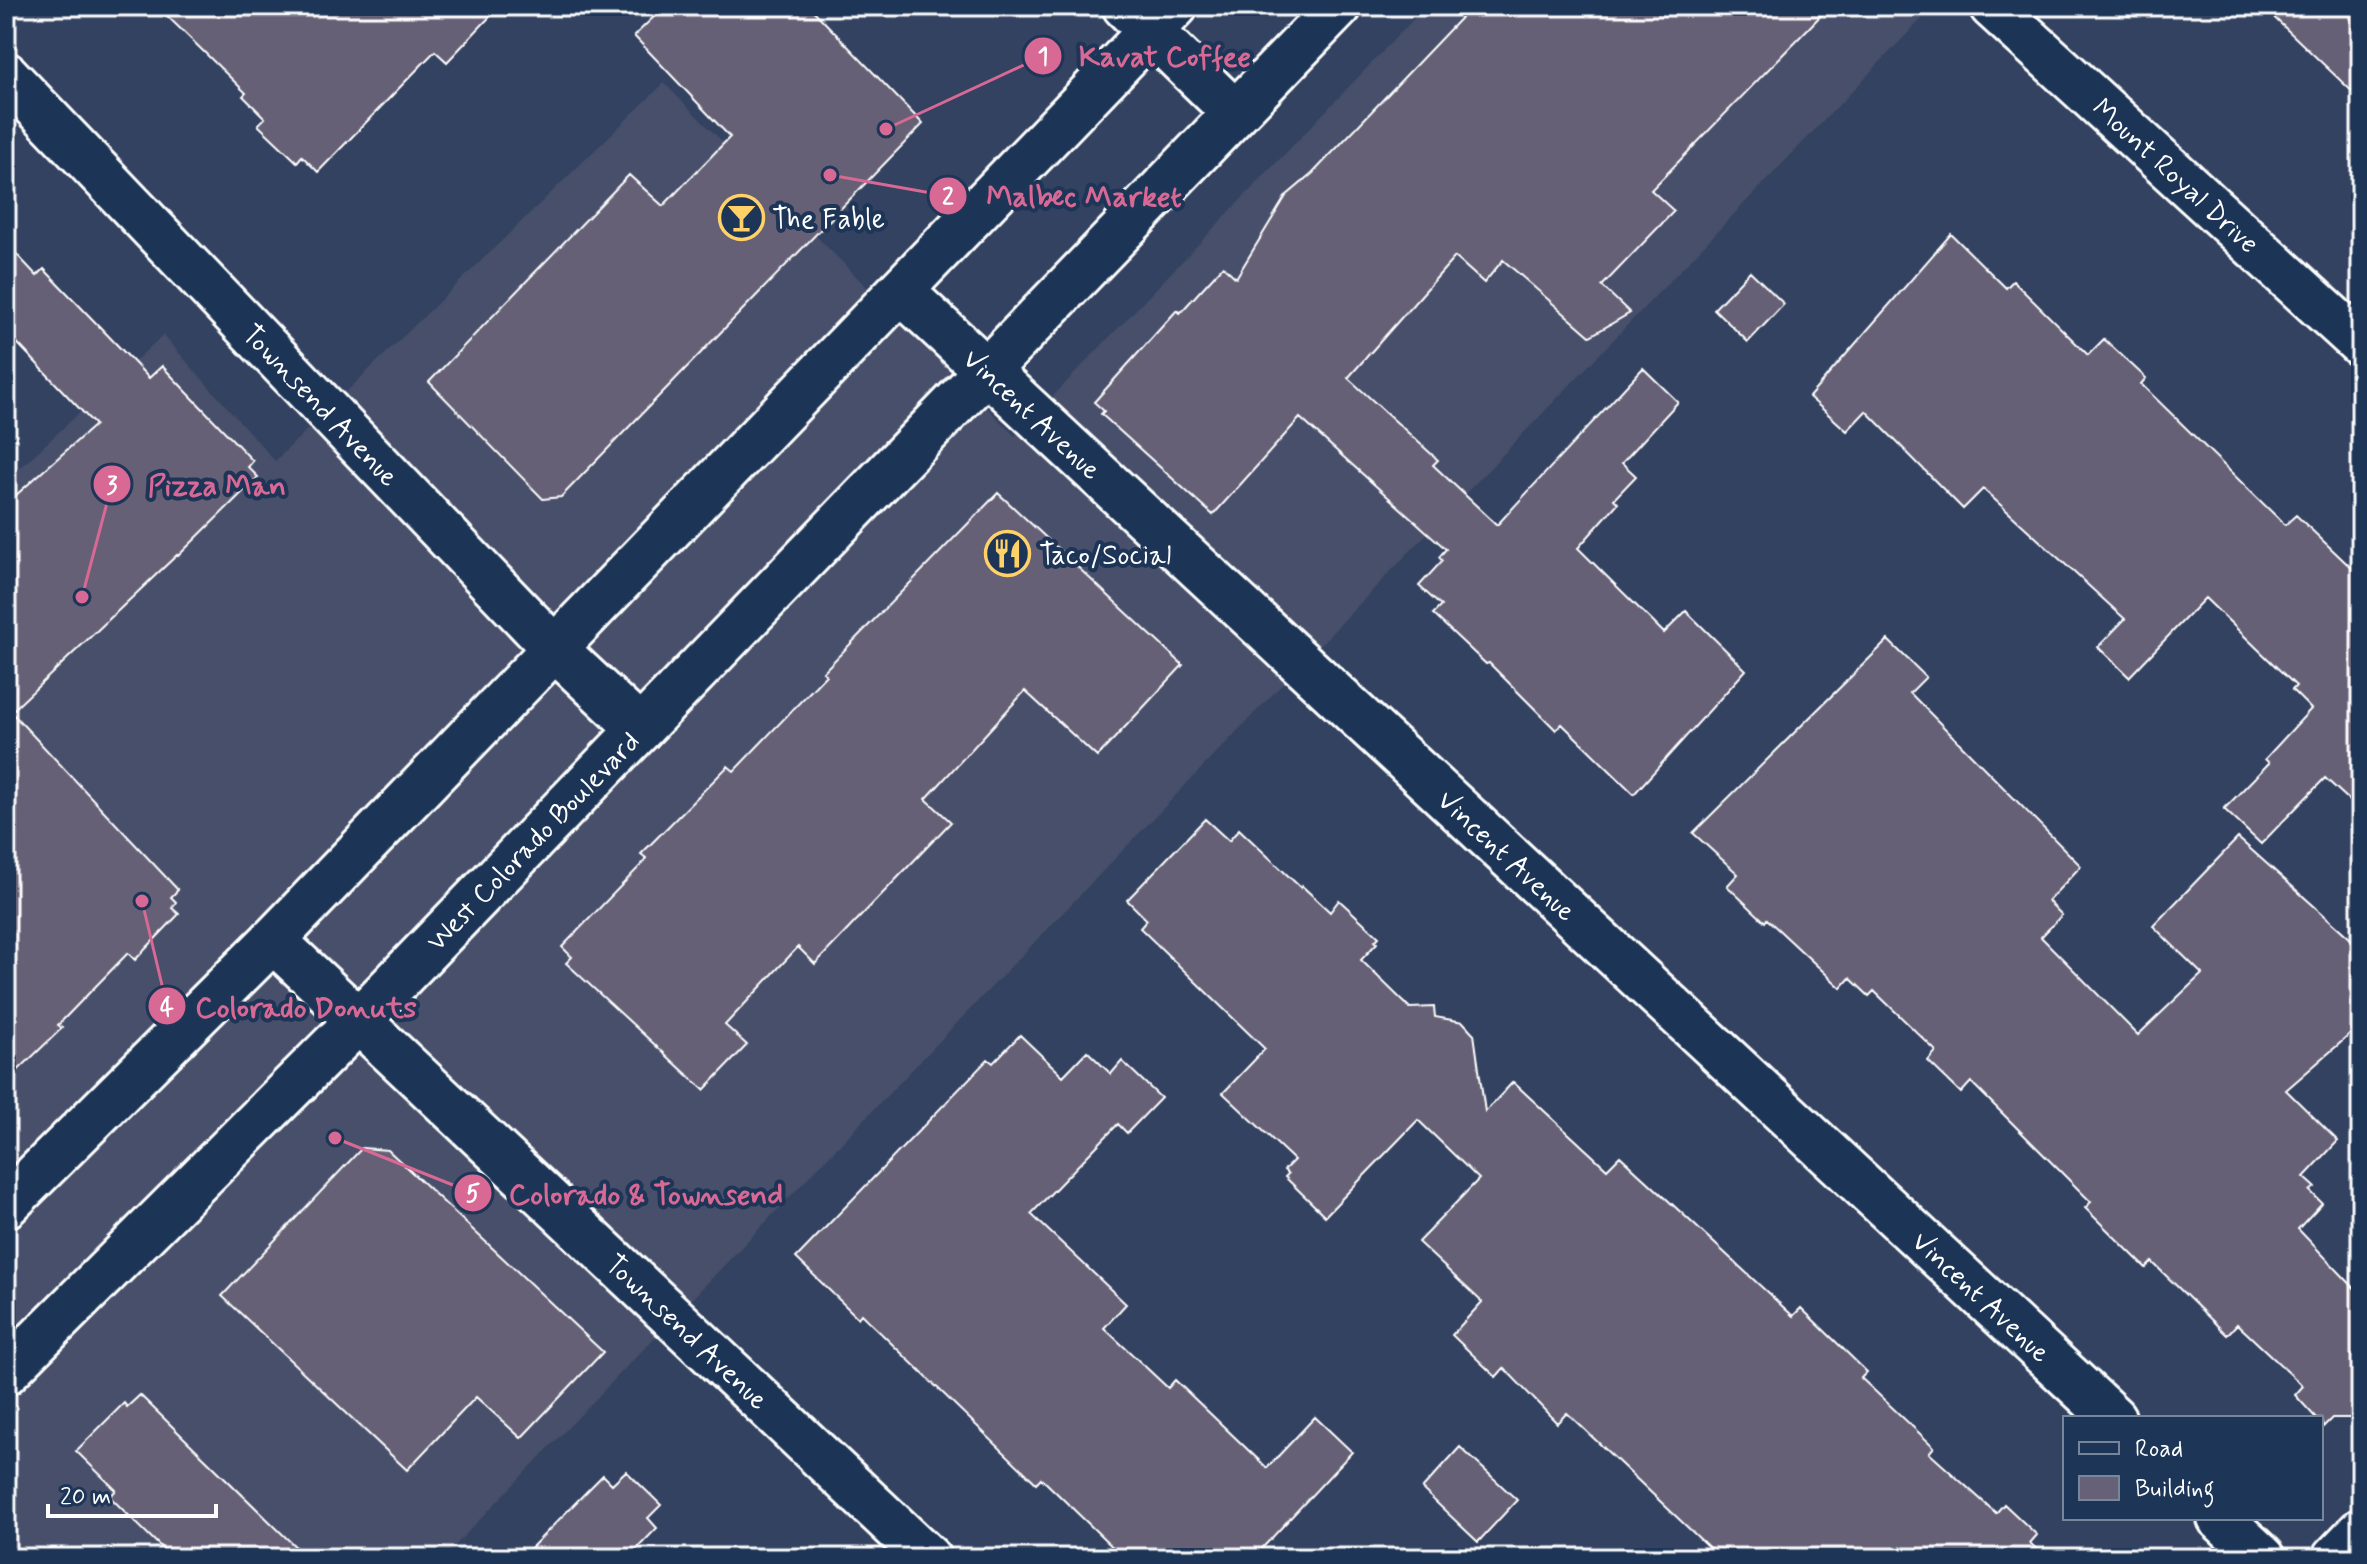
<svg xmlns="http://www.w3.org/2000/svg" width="2367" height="1564" font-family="Mynerve,sans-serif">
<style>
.built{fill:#464f6a}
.building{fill:#666176;stroke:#fff;stroke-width:2}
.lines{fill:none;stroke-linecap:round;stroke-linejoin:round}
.street-casing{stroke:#fff;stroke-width:50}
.secondary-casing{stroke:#fff;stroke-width:50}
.primary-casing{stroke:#fff;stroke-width:50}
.street{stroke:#1d3557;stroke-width:44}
.secondary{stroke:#1d3557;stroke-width:44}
.primary{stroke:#1d3557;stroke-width:44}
.labels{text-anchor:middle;stroke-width:8;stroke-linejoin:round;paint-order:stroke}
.street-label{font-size:28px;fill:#fff;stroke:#1d3557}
.poi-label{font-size:28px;fill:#fff;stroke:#1d3557;text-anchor:start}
.leader{fill:none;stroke:#d76994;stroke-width:3}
.callout-dot{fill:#d76994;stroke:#1d3557;stroke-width:3}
.mark-label{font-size:24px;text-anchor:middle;font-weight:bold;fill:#fff}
.callout-label{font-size:30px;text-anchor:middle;font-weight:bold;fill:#d76994;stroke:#1d3557;stroke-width:8;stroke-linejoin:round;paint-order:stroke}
</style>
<rect width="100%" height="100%" fill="#334260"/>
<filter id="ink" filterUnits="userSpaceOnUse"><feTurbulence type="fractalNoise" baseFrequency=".0125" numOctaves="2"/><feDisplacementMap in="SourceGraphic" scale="16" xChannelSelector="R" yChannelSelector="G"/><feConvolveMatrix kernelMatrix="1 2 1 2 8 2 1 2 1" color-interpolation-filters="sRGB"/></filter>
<g filter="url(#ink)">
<path class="built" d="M 1426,6 L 1934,6 L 443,1558 L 6,1558 L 6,481 L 163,335 L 275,461 L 664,83 L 1015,436 Z"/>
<path class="building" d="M 157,6 L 500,6 L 447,62 L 435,51 L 318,172 L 302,156 L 297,162 L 258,125 L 265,118 L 243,96 L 246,93 Z
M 665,6 L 809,6 L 923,124 L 561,497 L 543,499 L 429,382 L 629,175 L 663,206 L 730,137 L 634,36 Z
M 1472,6 L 1830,6 L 1651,190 L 1674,211 L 1602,286 L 1630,313 L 1590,336 L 1503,260 L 1484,283 L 1455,257 L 1348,378 L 1438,460 L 1433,465 L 1497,525 L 1643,368 L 1678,402 L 1622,463 L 1636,476 L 1614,499 L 1618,503 L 1578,548 L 1664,633 L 1686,611 L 1746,670 L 1634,794 L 1562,724 L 1556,730 L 1489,663 L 1486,664 L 1433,614 L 1441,606 L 1419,586 L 1442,561 L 1439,557 L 1446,549 L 1300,418 L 1213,515 L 1101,414 L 1104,411 L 1094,402 L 1177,310 L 1180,313 L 1223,266 L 1236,278 L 1286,196 L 1312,174 Z
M 2262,6 L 2361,6 L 2361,100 Z
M 1951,234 L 2006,288 L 2013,281 L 2088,355 L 2104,339 L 2146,378 L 2141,384 L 2285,525 L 2296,515 L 2361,577 L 2361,811 L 2325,778 L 2261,844 L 2224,809 L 2269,763 L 2265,759 L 2311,709 L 2292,690 L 2296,686 L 2205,598 L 2129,677 L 2098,647 L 2125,619 L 1983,489 L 1963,509 L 1866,411 L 1847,431 L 1809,397 Z
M 6,243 L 37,276 L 44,269 L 149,378 L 162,366 L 253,461 L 248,467 L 258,477 L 178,556 L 177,555 L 11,712 L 178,890 L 171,897 L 176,902 L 172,908 L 179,914 L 135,960 L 128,953 L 58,1025 L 62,1028 L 6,1082 L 6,504 L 95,425 L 6,331 Z
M 1750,271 L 1784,304 L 1748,342 L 1714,309 Z
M 998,493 L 1183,665 L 1097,757 L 1025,691 L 926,799 L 951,822 L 815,964 L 798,947 L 725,1025 L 747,1045 L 704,1090 L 566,963 L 572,957 L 562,947 L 644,862 L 646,858 L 641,854 L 728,766 L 734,771 L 826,675 L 823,672 Z
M 1888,640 L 1926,677 L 1910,693 L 2081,866 L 2048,901 L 2062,915 L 2041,937 L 2138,1035 L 2202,974 L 2153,926 L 2238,838 L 2361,948 L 2361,1025 L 2286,1090 L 2338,1141 L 2304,1177 L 2315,1187 L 2310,1191 L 2322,1203 L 2298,1229 L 2361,1295 L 2361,1418 L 2332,1418 L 2323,1427 L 2321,1418 L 2316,1418 L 2295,1395 L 2303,1386 L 2237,1324 L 2227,1335 L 2152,1262 L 2146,1268 L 2085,1208 L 2091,1202 L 1971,1082 L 1961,1093 L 1928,1061 L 1936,1051 L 1874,991 L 1869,996 L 1850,978 L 1841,988 L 1767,919 L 1765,922 L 1727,886 L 1738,874 L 1693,833 Z
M 1205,819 L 1229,841 L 1239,829 L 1301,888 L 1302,886 L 1330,912 L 1339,900 L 1379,937 L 1375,941 L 1377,943 L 1361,960 L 1410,1008 L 1434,1007 L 1435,1017 L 1463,1022 L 1474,1034 L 1485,1112 L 1513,1082 L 1607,1169 L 1620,1156 L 1793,1316 L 1801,1308 L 1867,1372 L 1861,1378 L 1934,1447 L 1929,1453 L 1996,1513 L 2004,1504 L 2037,1535 L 2030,1543 L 2046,1558 L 1720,1558 L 1567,1413 L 1557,1423 L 1504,1368 L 1496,1377 L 1452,1335 L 1482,1302 L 1418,1242 L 1479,1179 L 1418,1120 L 1325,1216 L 1285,1177 L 1288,1174 L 1284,1170 L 1294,1160 L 1223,1093 L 1265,1049 L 1140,928 L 1147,920 L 1127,900 Z
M 1020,1035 L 1063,1076 L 1087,1051 L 1111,1074 L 1122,1061 L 1161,1098 L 1127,1133 L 1118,1124 L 1031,1214 L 1126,1304 L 1104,1328 L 1168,1388 L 1175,1380 L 1267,1468 L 1315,1417 L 1352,1452 L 1253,1558 L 1124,1558 L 1041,1478 L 1036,1483 L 861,1314 L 858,1318 L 796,1258 L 988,1059 L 993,1063 Z
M 362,1148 L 388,1150 L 603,1352 L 521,1438 L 476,1397 L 407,1470 L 222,1296 Z
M 140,1395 L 307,1558 L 172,1558 L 110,1497 L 116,1490 L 76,1451 L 124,1403 L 127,1407 Z
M 1460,1447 L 1517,1500 L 1478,1542 L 1422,1489 Z
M 626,1471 L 661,1505 L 648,1518 L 657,1528 L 628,1558 L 521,1558 L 603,1475 L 612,1484 Z"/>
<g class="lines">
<defs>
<g id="street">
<path d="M 1125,6 L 1235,113"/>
<path id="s1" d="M 1992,6 L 2361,344"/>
<path id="s2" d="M 901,291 L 2113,1418"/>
<path id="s3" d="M 273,940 L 928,1558"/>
<path d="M 2220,1518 L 2263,1558"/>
<path d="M 2335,1558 L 2361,1531"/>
</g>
<g id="secondary">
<path id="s4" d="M 6,75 L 554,648 L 640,729"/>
</g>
<g id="primary">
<path d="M 6,1205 L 273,940 L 1175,6"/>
<path id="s5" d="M 6,1372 L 358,1021 L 1339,6"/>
</g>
</defs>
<use href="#street" class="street-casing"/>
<use href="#secondary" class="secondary-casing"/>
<use href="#primary" class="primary-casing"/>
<use href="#street" class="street"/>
<use href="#secondary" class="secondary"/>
<use href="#primary" class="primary"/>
</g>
</g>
<defs>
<symbol id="bar-ring" viewBox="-11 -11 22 22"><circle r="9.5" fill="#1d3557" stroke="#ffd166" stroke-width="1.5"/><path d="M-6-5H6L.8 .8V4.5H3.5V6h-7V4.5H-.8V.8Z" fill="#ffd166"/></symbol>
<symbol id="restaurant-ring" viewBox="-11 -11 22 22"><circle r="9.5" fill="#1d3557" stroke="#ffd166" stroke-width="1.5"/><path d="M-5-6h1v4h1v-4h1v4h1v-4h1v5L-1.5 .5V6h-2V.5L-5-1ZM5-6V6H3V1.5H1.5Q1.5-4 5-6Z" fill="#ffd166"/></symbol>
</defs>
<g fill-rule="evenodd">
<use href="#bar-ring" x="716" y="192" width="51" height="51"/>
<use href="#restaurant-ring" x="982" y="528" width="51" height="51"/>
</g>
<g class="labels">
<g class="street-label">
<text dy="10" stroke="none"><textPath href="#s1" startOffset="250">Mount Royal Drive</textPath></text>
<text dy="10" stroke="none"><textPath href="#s4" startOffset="456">Townsend Avenue</textPath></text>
<text dy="10" stroke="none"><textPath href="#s2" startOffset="180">Vincent Avenue</textPath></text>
<text dy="10" stroke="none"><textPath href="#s5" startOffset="748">West Colorado Boulevard</textPath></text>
<text dy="10" stroke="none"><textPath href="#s2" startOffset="828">Vincent Avenue</textPath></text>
<text dy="10" stroke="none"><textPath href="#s2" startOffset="1476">Vincent Avenue</textPath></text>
<text dy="10" stroke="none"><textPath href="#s3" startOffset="570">Townsend Avenue</textPath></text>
</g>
<g class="poi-label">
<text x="772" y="228">The Fable</text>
<text x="1039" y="564">Taco/Social</text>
</g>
</g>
<path class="leader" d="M886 129L1043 56M830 175L948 196M82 597L112 484M142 901L167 1006M335 1138L473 1193"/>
<g class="callout-dot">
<circle cx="886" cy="129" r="8"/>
<circle cx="830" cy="175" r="8"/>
<circle cx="82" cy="597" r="8"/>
<circle cx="142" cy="901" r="8"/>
<circle cx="335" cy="1138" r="8"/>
<circle cx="1043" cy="56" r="20"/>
<circle cx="948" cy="196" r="20"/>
<circle cx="112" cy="484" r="20"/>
<circle cx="167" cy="1006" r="20"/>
<circle cx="473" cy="1193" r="20"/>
</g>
<g class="mark-label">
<text x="1043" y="64">1</text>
<text x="948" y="204">2</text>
<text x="112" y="493">3</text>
<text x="167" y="1015">4</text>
<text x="473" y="1201">5</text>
</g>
<g class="callout-label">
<text x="1165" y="66">Kavat Coffee</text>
<text x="1084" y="206">Malbec Market</text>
<text x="217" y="495">Pizza Man</text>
<text x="306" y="1017">Colorado Donuts</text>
<text x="646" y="1204">Colorado &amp; Townsend</text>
</g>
<rect width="2367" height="1564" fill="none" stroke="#1d3557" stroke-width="32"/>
<rect x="16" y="16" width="2335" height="1532" fill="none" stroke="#fff" stroke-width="3" filter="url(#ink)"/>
<rect x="2063" y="1416" width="260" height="104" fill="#1d3557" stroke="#77869a" stroke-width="2"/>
<rect x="2079" y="1442" width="40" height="12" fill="#1d3557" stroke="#77869a" stroke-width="2"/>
<text x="2135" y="1456" font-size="24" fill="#ffffff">Road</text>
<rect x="2079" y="1476" width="40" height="24" fill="#666176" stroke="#77869a" stroke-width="2"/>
<text x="2135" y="1496" font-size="24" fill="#ffffff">Building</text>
<path d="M48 1504v12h168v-12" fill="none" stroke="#ffffff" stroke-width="4"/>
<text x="60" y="1504" font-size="24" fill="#ffffff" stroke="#1d3557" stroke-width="6" paint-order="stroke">20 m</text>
</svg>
